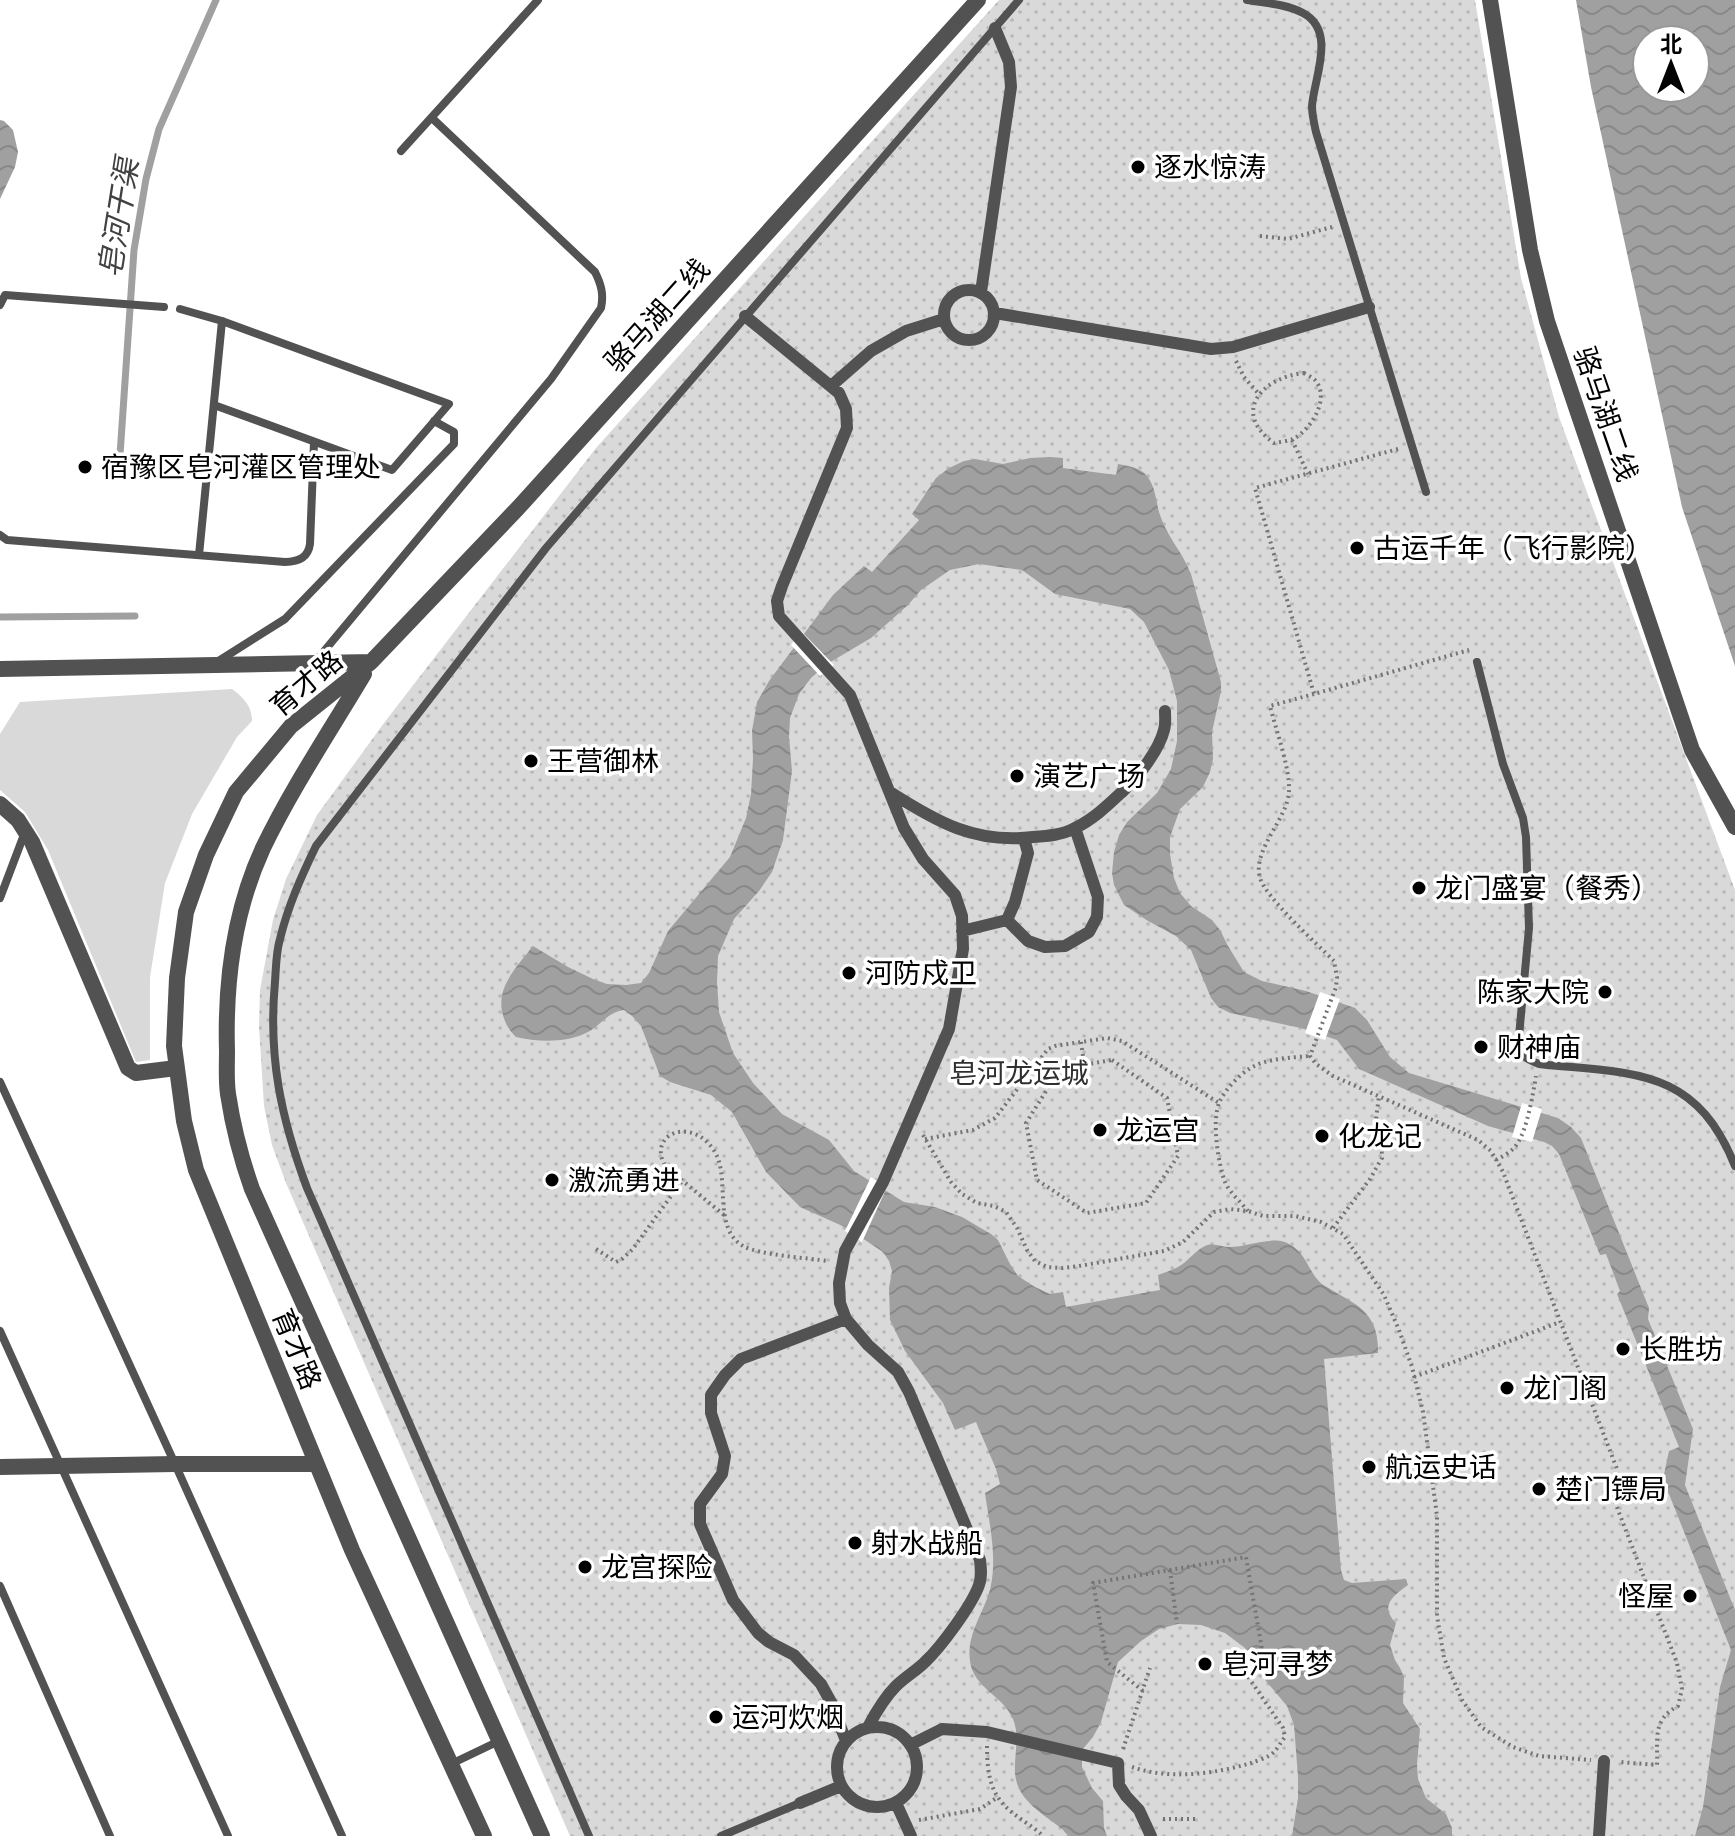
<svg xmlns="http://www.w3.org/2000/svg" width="1735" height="1836" font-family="'PT Sans Narrow','Noto Sans SC',sans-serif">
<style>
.green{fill:#d9d9d9}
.park{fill:url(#park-dots)}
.water{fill:url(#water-waves);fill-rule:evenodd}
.pier{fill:#fff}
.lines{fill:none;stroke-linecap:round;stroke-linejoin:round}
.stream{stroke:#a0a0a0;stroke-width:7}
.path{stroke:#747474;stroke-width:4;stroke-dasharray:2 4;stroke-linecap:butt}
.service{stroke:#525252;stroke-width:8}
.pedestrian{stroke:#525252;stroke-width:12}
.minor{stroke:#525252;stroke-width:16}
.tertiary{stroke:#525252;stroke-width:16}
.poi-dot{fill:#000;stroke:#fff;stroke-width:3}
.labels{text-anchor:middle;stroke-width:7;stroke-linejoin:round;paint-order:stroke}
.poi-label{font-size:28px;fill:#000;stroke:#fff;text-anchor:start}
.street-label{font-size:28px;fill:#000;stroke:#fff}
.park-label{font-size:28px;fill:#303030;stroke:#fff}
.water-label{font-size:30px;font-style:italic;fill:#414141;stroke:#fff}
</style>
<defs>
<pattern id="park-dots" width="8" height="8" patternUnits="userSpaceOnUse" patternTransform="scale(2)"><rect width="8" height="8" fill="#d9d9d9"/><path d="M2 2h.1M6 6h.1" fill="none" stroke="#b8b8b8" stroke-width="1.8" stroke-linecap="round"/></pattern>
<pattern id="water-waves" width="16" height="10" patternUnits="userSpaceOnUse" patternTransform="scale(2)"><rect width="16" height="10" fill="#a0a0a0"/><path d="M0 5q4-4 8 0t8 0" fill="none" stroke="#888"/></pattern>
</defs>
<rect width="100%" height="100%" fill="#fff"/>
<path class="green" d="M 232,689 C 244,698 252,706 252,721 L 237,737 L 192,814 L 165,883 L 150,977 L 150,1060 L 136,1062 L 48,850 L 25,812 L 0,790 L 0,734 L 20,702 Z"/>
<path class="park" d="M 999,0 L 1475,0 L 1521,278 L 1559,417 L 1735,890 L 1735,1836 L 570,1836 L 286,1183 L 272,1145 L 264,1106 L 259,1026 L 260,990 L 273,920 L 286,879 L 317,815 L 384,723 L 596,448 Z"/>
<path class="water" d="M 1576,0 L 1735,0 L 1735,666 L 1682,507 L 1591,87 ZM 1647,40 L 1695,40 L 1695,88 L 1647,88 Z
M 0,120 L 4,121 L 13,130 L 18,152 L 15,167 L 0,199 Z
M 1050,457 L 1063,458 L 1063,468 L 1116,475 L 1118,464 C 1128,466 1141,468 1147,476 C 1155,486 1156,500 1159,512 C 1166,536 1182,551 1191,574 L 1221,682 L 1221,691 L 1212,732 L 1213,759 L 1210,772 L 1203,787 L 1180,809 L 1170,837 L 1170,854 L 1174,878 L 1180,893 L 1191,906 L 1212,920 L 1220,930 L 1228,946 L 1244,972 L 1262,981 L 1306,991 L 1355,1008 L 1367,1020 L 1390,1057 L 1409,1073 L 1558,1118 L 1571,1127 L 1581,1138 L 1649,1308 L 1648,1319 L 1693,1429 L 1685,1485 L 1735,1610 L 1735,1836 L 1695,1836 L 1703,1807 L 1720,1687 L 1731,1650 L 1663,1479 L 1669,1451 L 1679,1447 L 1617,1294 L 1620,1291 L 1606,1254 L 1600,1255 L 1559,1154 L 1552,1146 L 1544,1142 L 1488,1126 L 1359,1069 L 1337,1040 L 1301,1028 L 1230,1013 L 1218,1007 L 1211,998 L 1191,950 L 1176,936 L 1148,921 L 1124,905 L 1114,885 L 1112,873 L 1114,852 L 1119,835 L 1127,822 L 1157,793 L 1171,769 L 1177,741 L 1177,701 L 1169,670 L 1144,622 L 1130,609 L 1055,594 L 1022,570 L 979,564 L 950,570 L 921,590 L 908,605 L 871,638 L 827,664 L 811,678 L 799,694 L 790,718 L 789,737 L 792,771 L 783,840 L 772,872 L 759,891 L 734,919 L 718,956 L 717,982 L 719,1012 L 733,1053 L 753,1083 L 782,1114 L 829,1140 L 854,1171 L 904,1202 L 935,1207 L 962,1217 L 991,1234 L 998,1240 L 1010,1264 L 1018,1276 L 1035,1287 L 1050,1294 L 1063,1292 L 1066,1307 L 1160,1290 L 1158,1275 C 1166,1272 1174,1270 1181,1265 C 1189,1260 1196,1250 1205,1246 C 1213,1242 1222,1247 1229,1247 C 1251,1247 1276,1232 1295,1248 C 1308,1258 1311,1278 1325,1286 C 1356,1305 1379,1311 1378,1353 L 1324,1359 L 1341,1570 L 1344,1580 L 1352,1583 L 1406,1579 L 1408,1585 C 1393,1596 1379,1606 1396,1623 L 1390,1645 L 1395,1660 L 1400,1668 L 1404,1677 L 1403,1703 L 1420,1729 L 1417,1765 L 1418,1779 L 1426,1798 L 1446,1814 L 1452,1828 L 1452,1836 L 1292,1836 L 1298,1798 L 1298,1777 L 1294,1725 L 1287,1706 L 1266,1681 L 1245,1648 L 1225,1633 L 1201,1625 L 1178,1624 L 1159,1629 L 1141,1641 L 1118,1662 L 1101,1722 L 1093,1737 L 1082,1750 L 1082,1767 L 1092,1788 L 1103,1801 L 1104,1828 L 1107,1836 C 1098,1836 1077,1836 1070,1836 C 1066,1835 1064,1830 1061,1828 C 1042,1813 1017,1800 1015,1773 C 1014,1756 1020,1735 1013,1719 C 1003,1695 973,1688 970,1661 C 966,1632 986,1611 991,1585 C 997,1555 989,1522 985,1493 L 1000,1484 L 996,1469 L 976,1422 L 955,1430 L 943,1403 L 905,1351 L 890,1320 L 889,1288 L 892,1271 L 889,1261 L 883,1252 L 847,1228 L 800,1207 L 766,1172 L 732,1112 L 711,1095 L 670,1082 L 660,1076 L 641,1026 L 632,1016 L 624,1010 C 607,1012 601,1026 586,1033 C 566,1043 537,1042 516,1037 C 512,1033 507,1027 505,1021 C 492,990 516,968 533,946 L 568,967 L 593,979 L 607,984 L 626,985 L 641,983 L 649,973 L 668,931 L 730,857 L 746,818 L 751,794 L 753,759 L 752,731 L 757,702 L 769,681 L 833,595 L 864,566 L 872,572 L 919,520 L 912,514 L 936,478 L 949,468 L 964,461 L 975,459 L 1003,464 L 1030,458 Z"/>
<path class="pier" d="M 801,631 L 834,665 L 820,676 L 791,645 Z
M 1320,992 L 1340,999 L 1325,1040 L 1305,1033 Z
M 1522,1103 L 1542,1109 L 1532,1142 L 1512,1137 Z
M 871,1177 L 887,1187 L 862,1242 L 845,1231 Z"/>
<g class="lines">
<path class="stream" d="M 120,455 L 134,250 L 146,179 L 159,129 L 216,0
M 0,617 L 135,616"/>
<path class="path" d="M 1260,236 L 1288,239 L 1332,227
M 1236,361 L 1244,377 L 1258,393
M 1304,373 C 1307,375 1312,377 1315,380 C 1331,398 1311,430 1293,439 C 1288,441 1280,442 1274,443 C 1230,412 1263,377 1304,373 Z
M 1292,440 L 1308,474
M 1398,449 L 1255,488 L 1314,694 L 1469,650
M 1314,694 L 1270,706 C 1276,730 1290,768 1289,791 C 1288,819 1252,849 1260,878 C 1266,898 1317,944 1334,961 L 1337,977 L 1336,987 L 1310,1056 L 1316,1064 L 1333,1076 L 1478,1140 L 1491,1151 L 1503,1172 L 1617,1469 L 1613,1497 L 1677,1663 L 1682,1689 L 1678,1706 C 1652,1720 1658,1738 1657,1765 L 1619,1762
M 1081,1042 L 1084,1063
M 1112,1060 L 1167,1098 L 1178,1156 L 1146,1203 L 1087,1213 L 1037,1180 L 1026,1123 L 1060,1069 Z
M 923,1135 L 951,1182 L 962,1194 L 977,1203 L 994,1206 L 1006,1212 L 1017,1228 L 1027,1250 L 1035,1261 L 1047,1267 L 1063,1268 L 1079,1266 L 1164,1251 L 1183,1242 L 1214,1212 L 1230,1209 L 1248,1211 L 1263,1216 L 1295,1216 L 1321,1222 L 1343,1234 L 1384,1295 L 1399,1330 L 1412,1367 L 1423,1412 L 1437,1516 L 1437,1616 L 1444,1658 L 1462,1700 L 1481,1727 L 1513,1747 L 1539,1756 L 1591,1760
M 925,1139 L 973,1130 L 995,1118 L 1048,1049 L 1055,1046 L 1107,1038 L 1122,1041 L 1219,1103
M 1496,1160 C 1503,1156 1512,1152 1517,1144 C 1527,1130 1533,1094 1536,1076
M 1248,1211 C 1241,1202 1229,1192 1225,1182 C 1218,1163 1211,1119 1220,1101 C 1225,1090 1238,1076 1249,1069 C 1266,1058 1290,1058 1309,1056
M 724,1215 L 666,1167 C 646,1136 689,1115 713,1149 C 732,1175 711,1227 743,1246 C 759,1255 808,1258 828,1261
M 1333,1228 L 1370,1179 L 1382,1158 L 1381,1134 L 1376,1119 L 1379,1096
M 596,1249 L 616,1262 L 622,1259 L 632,1250 L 682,1181
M 1414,1377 L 1560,1322
M 1170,1570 L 1177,1624
M 1143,1691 L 1107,1662 L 1093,1583 L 1246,1557 L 1264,1661
M 987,1746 C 987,1768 989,1791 1006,1807 C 1017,1818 1032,1825 1043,1836
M 1123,1749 L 1150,1668
M 1132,1767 C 1170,1780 1214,1774 1251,1763 C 1258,1760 1268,1758 1274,1752 C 1278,1748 1281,1742 1285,1737 L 1283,1728 L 1234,1656
M 1163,1819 L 1197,1819
M 919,1820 L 980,1809 L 998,1797"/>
<path class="service" d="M 1247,0 C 1265,3 1286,4 1303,13 C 1337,31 1314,78 1312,106 C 1312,115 1314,123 1316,132 L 1426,492
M 401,151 L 538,0
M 0,305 L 5,295 L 164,307
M 180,309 L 222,321 L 449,404 L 392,470 L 214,405
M 0,535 L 7,540 L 285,562 C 298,562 308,558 310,544 L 314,442
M 199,555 L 222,321
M 217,662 L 285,619 L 454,444 L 454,432 L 434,421
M 315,662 L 551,379 L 601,308 C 604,294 601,284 595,272 L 432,118
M 1477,662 L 1503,764 L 1523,818 L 1526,837 L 1529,928 L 1518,1047 C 1523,1057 1528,1060 1539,1064 C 1632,1074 1695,1066 1735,1166
M 0,898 L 25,832
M 0,1082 L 175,1464 L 342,1836
M 0,1331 L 228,1836
M 0,1586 L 110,1836
M 451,1764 L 499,1741
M 589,1836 L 307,1188 C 281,1118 268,1057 275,982 C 276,968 276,952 280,939 C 288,906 301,877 316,846 L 546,548 L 1019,0
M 721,1836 L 800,1803"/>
<path class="pedestrian" d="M944 315a25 25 0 1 1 50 0a25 25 0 1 1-50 0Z
M 981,292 L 1011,87 L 1009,62 L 995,28
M 995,313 L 1211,349 L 1233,347 L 1369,307
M 745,316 L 839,393 L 846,409 L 847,428 L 782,586 L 777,601 L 779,616 L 850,695 L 904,828 L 923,859 L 955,895 L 962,916 L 963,949 L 949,1029 L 883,1182 L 845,1251 L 839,1283 L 840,1303 L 846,1319 L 868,1345 L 898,1372 L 909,1392 L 980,1560 C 981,1569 982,1577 979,1585 C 972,1605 941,1647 925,1662 C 916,1671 905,1677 896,1686 C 884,1698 876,1712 868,1727
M 831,386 L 871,351 L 906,331 L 944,319
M 890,792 C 937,822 975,844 1033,837 C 1048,836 1062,835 1075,828 C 1094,819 1109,804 1124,790 C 1139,776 1159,750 1164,730 C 1166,724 1165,717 1165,711
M 1007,920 L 1015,902 L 1028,853 L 1024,838
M 962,931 L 1007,920 L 1028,941 L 1045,947 L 1065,946 L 1089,932 L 1097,917 L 1098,897 L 1075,828
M837 1767a40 40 0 1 1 80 0a40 40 0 1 1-80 0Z
M 846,1741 L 832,1704 L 821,1684 L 794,1655 L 769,1642 L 758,1633 L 733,1600 L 700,1524 L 700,1504 L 722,1474 L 725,1456 L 711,1413 L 711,1395 L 725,1375 L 741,1359 L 846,1319
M 910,1745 L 942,1729 L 987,1732 L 1118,1763 L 1119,1785 L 1126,1796 L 1139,1810 L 1151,1836
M 800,1803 L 841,1786
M 896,1803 L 911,1836
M 1599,1836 L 1604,1761"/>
<path class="minor" d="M 0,804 L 18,820 L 32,842 L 128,1068 L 136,1073 L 176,1068
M 0,1467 L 175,1464 L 316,1464"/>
<path class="tertiary" d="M 1490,0 L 1530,250 L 1547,321 L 1692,750 L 1735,827
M 0,669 L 371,662
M 364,674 C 330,731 292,788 263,848 C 234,911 225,983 227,1051 C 227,1066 226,1080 228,1094 C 233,1127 241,1158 252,1189 L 542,1836
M 484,1836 L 352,1550 L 196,1170 L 184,1121 L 174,1046 L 177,978 L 186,912 L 206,855 L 236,792 L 291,726 L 371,662 L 518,508 L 978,0"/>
</g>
<g class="poi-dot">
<circle cx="1138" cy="167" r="8"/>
<circle cx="85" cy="467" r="8"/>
<circle cx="1357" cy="548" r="8"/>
<circle cx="531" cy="761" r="8"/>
<circle cx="1017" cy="776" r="8"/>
<circle cx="1419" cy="888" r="8"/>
<circle cx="849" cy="973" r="8"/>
<circle cx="1605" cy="992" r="8"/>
<circle cx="1481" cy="1047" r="8"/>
<circle cx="1100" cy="1130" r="8"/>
<circle cx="1322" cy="1136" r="8"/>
<circle cx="552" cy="1180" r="8"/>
<circle cx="1623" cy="1349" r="8"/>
<circle cx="1507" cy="1388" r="8"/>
<circle cx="1369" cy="1467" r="8"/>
<circle cx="1539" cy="1489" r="8"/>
<circle cx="855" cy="1543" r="8"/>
<circle cx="585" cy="1567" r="8"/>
<circle cx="1690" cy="1596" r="8"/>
<circle cx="1205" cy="1664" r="8"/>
<circle cx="716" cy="1717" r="8"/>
</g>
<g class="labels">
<g class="poi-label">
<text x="1154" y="177">逐水惊涛</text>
<text x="101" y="477">宿豫区皂河灌区管理处</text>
<text x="1373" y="558">古运千年（飞行影院）</text>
<text x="547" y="771">王营御林</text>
<text x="1033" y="786">演艺广场</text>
<text x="1435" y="898">龙门盛宴（餐秀）</text>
<text x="865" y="983">河防戍卫</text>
<text x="1589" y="1002" text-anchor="end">陈家大院</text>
<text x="1497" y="1057">财神庙</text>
<text x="1116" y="1140">龙运宫</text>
<text x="1338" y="1146">化龙记</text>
<text x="568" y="1190">激流勇进</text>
<text x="1639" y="1359">长胜坊</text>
<text x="1523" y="1398">龙门阁</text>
<text x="1385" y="1477">航运史话</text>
<text x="1555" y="1499">楚门镖局</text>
<text x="871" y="1553">射水战船</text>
<text x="601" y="1577">龙宫探险</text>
<text x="1674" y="1606" text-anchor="end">怪屋</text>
<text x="1221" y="1674">皂河寻梦</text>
<text x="732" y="1727">运河炊烟</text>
</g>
<g class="street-label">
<text transform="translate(657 315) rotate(-48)" y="10">骆马湖二线</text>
<text transform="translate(1606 414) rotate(71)" y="10">骆马湖二线</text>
<text transform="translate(306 683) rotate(-40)" y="10">育才路</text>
<text transform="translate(297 1349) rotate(68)" y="10">育才路</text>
</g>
<g class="park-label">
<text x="1019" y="1083">皂河龙运城</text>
</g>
<g class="water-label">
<text transform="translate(119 218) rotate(-81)" y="10">皂河干渠</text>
</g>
</g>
<g transform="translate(1671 64)"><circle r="38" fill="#ffffff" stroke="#999999" stroke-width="2"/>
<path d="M0-6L14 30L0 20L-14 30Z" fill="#000000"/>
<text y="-12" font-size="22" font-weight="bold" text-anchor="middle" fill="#000000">北</text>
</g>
</svg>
